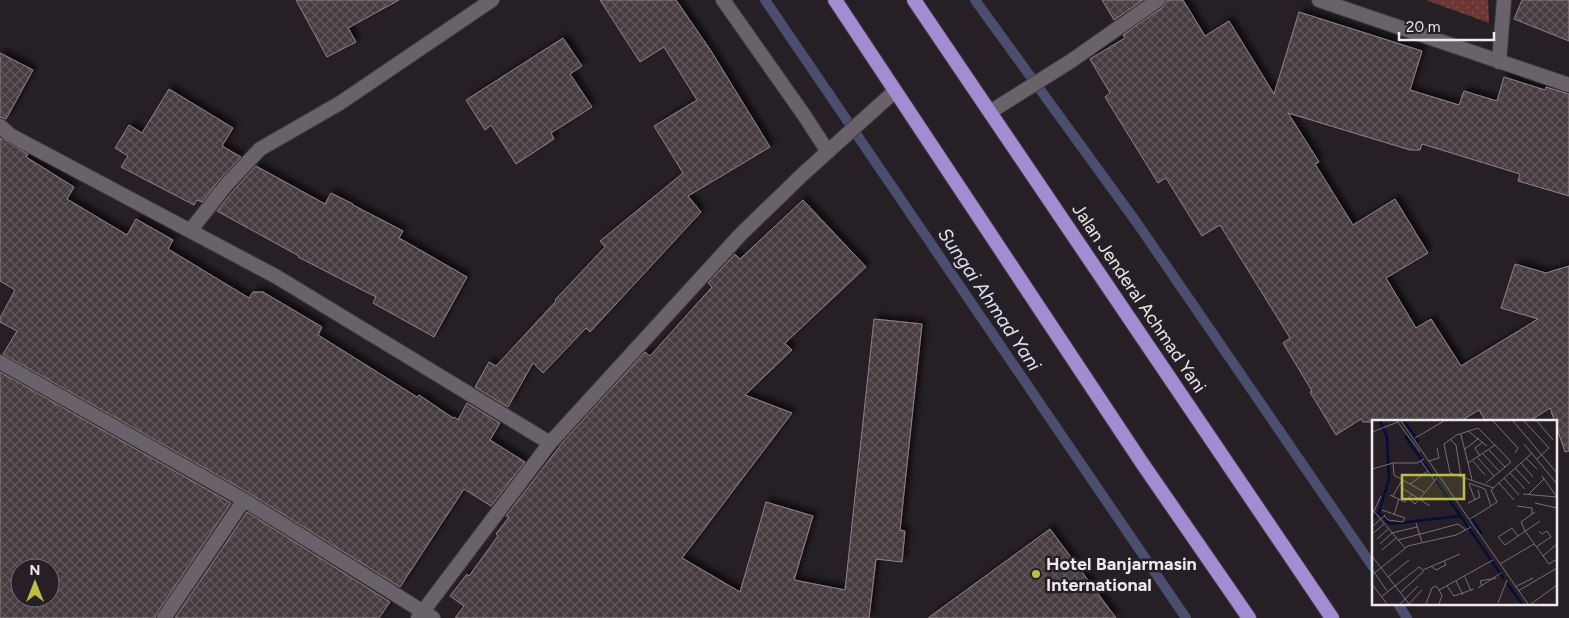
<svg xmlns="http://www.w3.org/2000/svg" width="1569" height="618" font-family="Figtree,sans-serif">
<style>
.grass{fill:url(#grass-dots)}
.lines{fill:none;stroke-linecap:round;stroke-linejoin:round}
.stream{stroke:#4b4e6e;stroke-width:10}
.building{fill:url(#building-cross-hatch);stroke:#8e8286;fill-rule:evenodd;filter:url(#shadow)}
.minor-casing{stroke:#403a40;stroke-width:16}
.trunk-casing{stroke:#403a40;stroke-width:16}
.minor{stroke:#6a626a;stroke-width:14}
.trunk{stroke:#a38dd2;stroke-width:14}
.poi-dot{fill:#bcbf44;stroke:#262026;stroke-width:2}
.labels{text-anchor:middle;stroke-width:5;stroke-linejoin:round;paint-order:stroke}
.street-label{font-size:18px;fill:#ede9ed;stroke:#262026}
.poi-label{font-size:18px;font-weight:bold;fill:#ede9ed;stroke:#262026;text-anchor:start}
.water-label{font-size:19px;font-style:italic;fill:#dde3f3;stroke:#262026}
.inset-river{fill:none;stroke:#050c37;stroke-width:2.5}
.inset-road{fill:none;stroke:#767076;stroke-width:1}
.view{fill:#bcbf44;fill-opacity:0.15;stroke:#bcbf44;stroke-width:2.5}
.inset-edge{fill:none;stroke:#ede9ed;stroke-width:2.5}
</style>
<defs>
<pattern id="grass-dots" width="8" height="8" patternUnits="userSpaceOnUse" patternTransform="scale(1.25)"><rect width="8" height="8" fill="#6b3634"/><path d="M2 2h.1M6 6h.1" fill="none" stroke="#805352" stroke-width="1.8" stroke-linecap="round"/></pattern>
<pattern id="building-cross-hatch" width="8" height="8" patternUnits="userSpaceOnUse" patternTransform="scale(1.25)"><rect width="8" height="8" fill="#473c40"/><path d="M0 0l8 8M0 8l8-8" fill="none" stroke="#62585c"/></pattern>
<filter id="shadow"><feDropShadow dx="4.5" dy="-4.5" stdDeviation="2.5" flood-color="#0009"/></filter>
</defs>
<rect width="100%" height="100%" fill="#262026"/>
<path class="grass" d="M 1426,0 L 1488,0 L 1489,23 Z"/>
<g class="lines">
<path class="stream" d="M 765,0 L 1186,618
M 975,0 L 1137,223 L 1373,567
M 1398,604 L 1407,618"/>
</g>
<path class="building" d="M 296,0 L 399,0 L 348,28 L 356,42 L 327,57 Z
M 600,0 L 676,0 L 711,51 L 770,147 L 688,196 L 701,212 L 590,332 L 586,328 L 543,373 L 533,363 L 508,407 L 475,387 L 489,362 L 496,366 L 556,301 L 555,300 L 605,247 L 600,241 L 683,173 L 654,126 L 697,100 L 664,47 L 640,62 Z
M 1102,0 L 1143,0 L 1114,20 Z
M 1167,0 L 1183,0 L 1205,36 L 1229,21 L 1274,94 L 1299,12 L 1422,51 L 1410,90 L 1459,105 L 1464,91 L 1497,101 L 1504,77 L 1545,90 L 1546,87 L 1569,94 L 1569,196 L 1518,181 L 1520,174 L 1422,144 L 1420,150 L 1410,150 L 1288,113 L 1319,162 L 1315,164 L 1353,225 L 1395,199 L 1428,253 L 1386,278 L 1416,328 L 1431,319 L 1461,366 L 1538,319 L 1501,308 L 1515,264 L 1546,273 L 1569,266 L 1569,451 L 1565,452 L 1550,408 L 1528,422 L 1486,422 L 1479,410 L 1459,422 L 1363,422 L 1361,419 L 1336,435 L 1310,392 L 1312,391 L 1283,343 L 1290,338 L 1220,225 L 1202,236 L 1166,178 L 1158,183 L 1105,97 L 1110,93 L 1090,59 L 1125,38 L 1123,35 L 1163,7 Z
M 1522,0 L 1569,0 L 1569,41 L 1514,19 Z
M 563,38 L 582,66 L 570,74 L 592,107 L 551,133 L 554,139 L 516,164 L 491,125 L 485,130 L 466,100 Z
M 0,53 L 33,70 L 6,119 L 0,117 Z
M 169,89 L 233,128 L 222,146 L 241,157 L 220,179 L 202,202 L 197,200 L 194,205 L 121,167 L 128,156 L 115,148 L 129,125 L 142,133 Z
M 0,138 L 28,154 L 26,157 L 74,187 L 67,199 L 127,235 L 136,219 L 173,240 L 168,249 L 249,298 L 253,292 L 263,292 L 322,327 L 318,335 L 417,397 L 419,395 L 453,418 L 454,417 L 458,420 L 467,403 L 500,423 L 490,440 L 525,462 L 491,506 L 464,489 L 400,587 L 249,493 L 3,354 L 17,331 L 0,322 L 0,318 L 15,290 L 0,281 Z
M 256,166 L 325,204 L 331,193 L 353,204 L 353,205 L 403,231 L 399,238 L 467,277 L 434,337 L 373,303 L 376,297 L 298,257 L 299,256 L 217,211 L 234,190 Z
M 803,200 L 866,267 L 785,343 L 792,350 L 745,395 L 792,413 L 682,558 L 740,592 L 766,502 L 813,516 L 794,580 L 845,590 L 874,319 L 922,324 L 900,530 L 905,531 L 902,562 L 876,559 L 869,618 L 455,618 L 464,606 L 450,596 L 467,574 L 469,576 L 498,536 L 496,534 L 509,517 L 506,516 L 563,442 L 645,352 L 650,356 L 712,287 L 708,283 L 735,254 L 740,259 Z
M 0,372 L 231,503 L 157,613 L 155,618 L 0,618 ZM 20,568 L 50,568 L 50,598 L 20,598 Z
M 247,512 L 390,602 L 379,618 L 175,618 Z
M 1050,529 L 1116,618 L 928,618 Z"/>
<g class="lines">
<defs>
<path id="minor" d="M 723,0 L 804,115 L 828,152
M 1319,0 L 1569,85
M 1499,62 L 1504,0
M 990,112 L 1071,61 L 1158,0
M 0,126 L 10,135 L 277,277 L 550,443
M 190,231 L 227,184 L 260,149 L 340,103 L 492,0
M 0,362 L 244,500 L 433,618
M 164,618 L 244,500
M 418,618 L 550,443 L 741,234 L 803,174 L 895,91"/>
<path id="trunk" d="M 835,0 L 1142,463 L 1249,618
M 914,0 L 1332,618"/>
</defs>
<use href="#minor" class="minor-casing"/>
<use href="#trunk" class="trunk-casing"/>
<use href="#minor" class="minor"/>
<use href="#trunk" class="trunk"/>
</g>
<circle class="poi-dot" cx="1036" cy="574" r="5"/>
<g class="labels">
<g class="street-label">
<text transform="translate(1139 298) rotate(56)" y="6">Jalan Jenderal Achmad Yani</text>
</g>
<g class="poi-label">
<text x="1046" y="570">Hotel Banjarmasin<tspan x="1046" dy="21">International</tspan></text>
</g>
<g class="water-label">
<text transform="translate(990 299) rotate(56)" y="7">Sungai Ahmad Yani</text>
</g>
</g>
<g transform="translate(1372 420)">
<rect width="185" height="185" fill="#262026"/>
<path class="inset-river" d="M 32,1 L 47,22M 33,16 L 114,133M 7,92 L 18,104 L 88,96M 99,98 L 110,114M 0,99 L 7,92 L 17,59 L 15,17 L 8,1M 114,133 L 132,159M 135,163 L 150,184"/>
<path class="inset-road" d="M 25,1 L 48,32M 29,1 L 156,184M 121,1 L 146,28 L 143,33M 141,1 L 185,53M 152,1 L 177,28 L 165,39M 165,1 L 181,20M 96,11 L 115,26M 0,12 L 26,2M 88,14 L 106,8 L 123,25M 43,18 L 72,1M 78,19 L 84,25 L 89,57M 152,24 L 185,64M 93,29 L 107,18M 117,30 L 133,47M 111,34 L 127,51M 108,36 L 103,28 L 111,22M 106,38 L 122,56M 154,38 L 165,49M 49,41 L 63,61M 57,41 L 67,38 L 65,28M 101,41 L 113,55M 21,43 L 22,55 L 52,72M 149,43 L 161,57M 143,48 L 158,64M 0,49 L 21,43 L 45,43 L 52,39M 78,53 L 72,24 L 86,14 L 89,15 L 96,43M 78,53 L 122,68M 138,53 L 153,69M 170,56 L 185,77M 132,58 L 147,75M 100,60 L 96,43 L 123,25 L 139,42 L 114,63M 97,63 L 113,69 L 119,86M 127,63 L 142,80M 38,64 L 56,51M 97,64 L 103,80M 30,68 L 58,86M 151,74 L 185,77M 157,74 L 172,59M 18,75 L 33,82 L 40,74M 21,76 L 30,60M 37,79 L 43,84 L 65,58M 96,83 L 108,77 L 106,70M 163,83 L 185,88M 119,86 L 125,82 L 119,70 L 160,33M 145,86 L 160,88 L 160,94M 0,89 L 33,128M 10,90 L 33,98M 2,91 L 9,76M 163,92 L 149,102 L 153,111 L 177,144 L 185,139M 22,95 L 27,79M 12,96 L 16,100 L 31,102 L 33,98M 98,99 L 119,86M 44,103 L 50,122M 1,106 L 13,95M 0,114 L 12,104M 146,116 L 140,108 L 126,117 L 133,125 L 168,101M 5,119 L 17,108M 26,120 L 86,104 L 94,110M 8,124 L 20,113 L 45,107M 164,127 L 179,117 L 175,111 L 170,114 L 167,111M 10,130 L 24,118M 0,136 L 37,184M 171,136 L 185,124M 128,144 L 162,124M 59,146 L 64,150 L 74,145 L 72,141M 0,149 L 15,171M 51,150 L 88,134M 0,155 L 36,126 L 84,115 L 99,107M 16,157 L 37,140M 93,157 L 99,171M 84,161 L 91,175M 0,164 L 15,184M 75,166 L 82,176 L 102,169M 110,166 L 108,161 L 124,158M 143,167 L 161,158M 106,168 L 129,153M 146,171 L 185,148M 28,173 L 52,151M 9,177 L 47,147 L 51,150M 126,183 L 135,160M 28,184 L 46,166M 37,184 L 50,170M 54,184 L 60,168 L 64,166 L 67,170 L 121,140M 67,184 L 70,175 L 67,170M 159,184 L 185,165"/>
<path class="view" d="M 30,55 L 92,55 L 92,79 L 30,79 Z"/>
<rect width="185" height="185" class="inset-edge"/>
</g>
<g transform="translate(35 583)"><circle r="24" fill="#262026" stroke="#767076"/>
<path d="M0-4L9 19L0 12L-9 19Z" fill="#bcbf44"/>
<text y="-8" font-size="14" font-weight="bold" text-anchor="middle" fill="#ede9ed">N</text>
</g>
<path d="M1399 32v8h95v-8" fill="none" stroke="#ede9ed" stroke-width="2.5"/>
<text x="1406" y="32" font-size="15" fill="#ede9ed" stroke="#262026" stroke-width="4" paint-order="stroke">20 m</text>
</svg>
